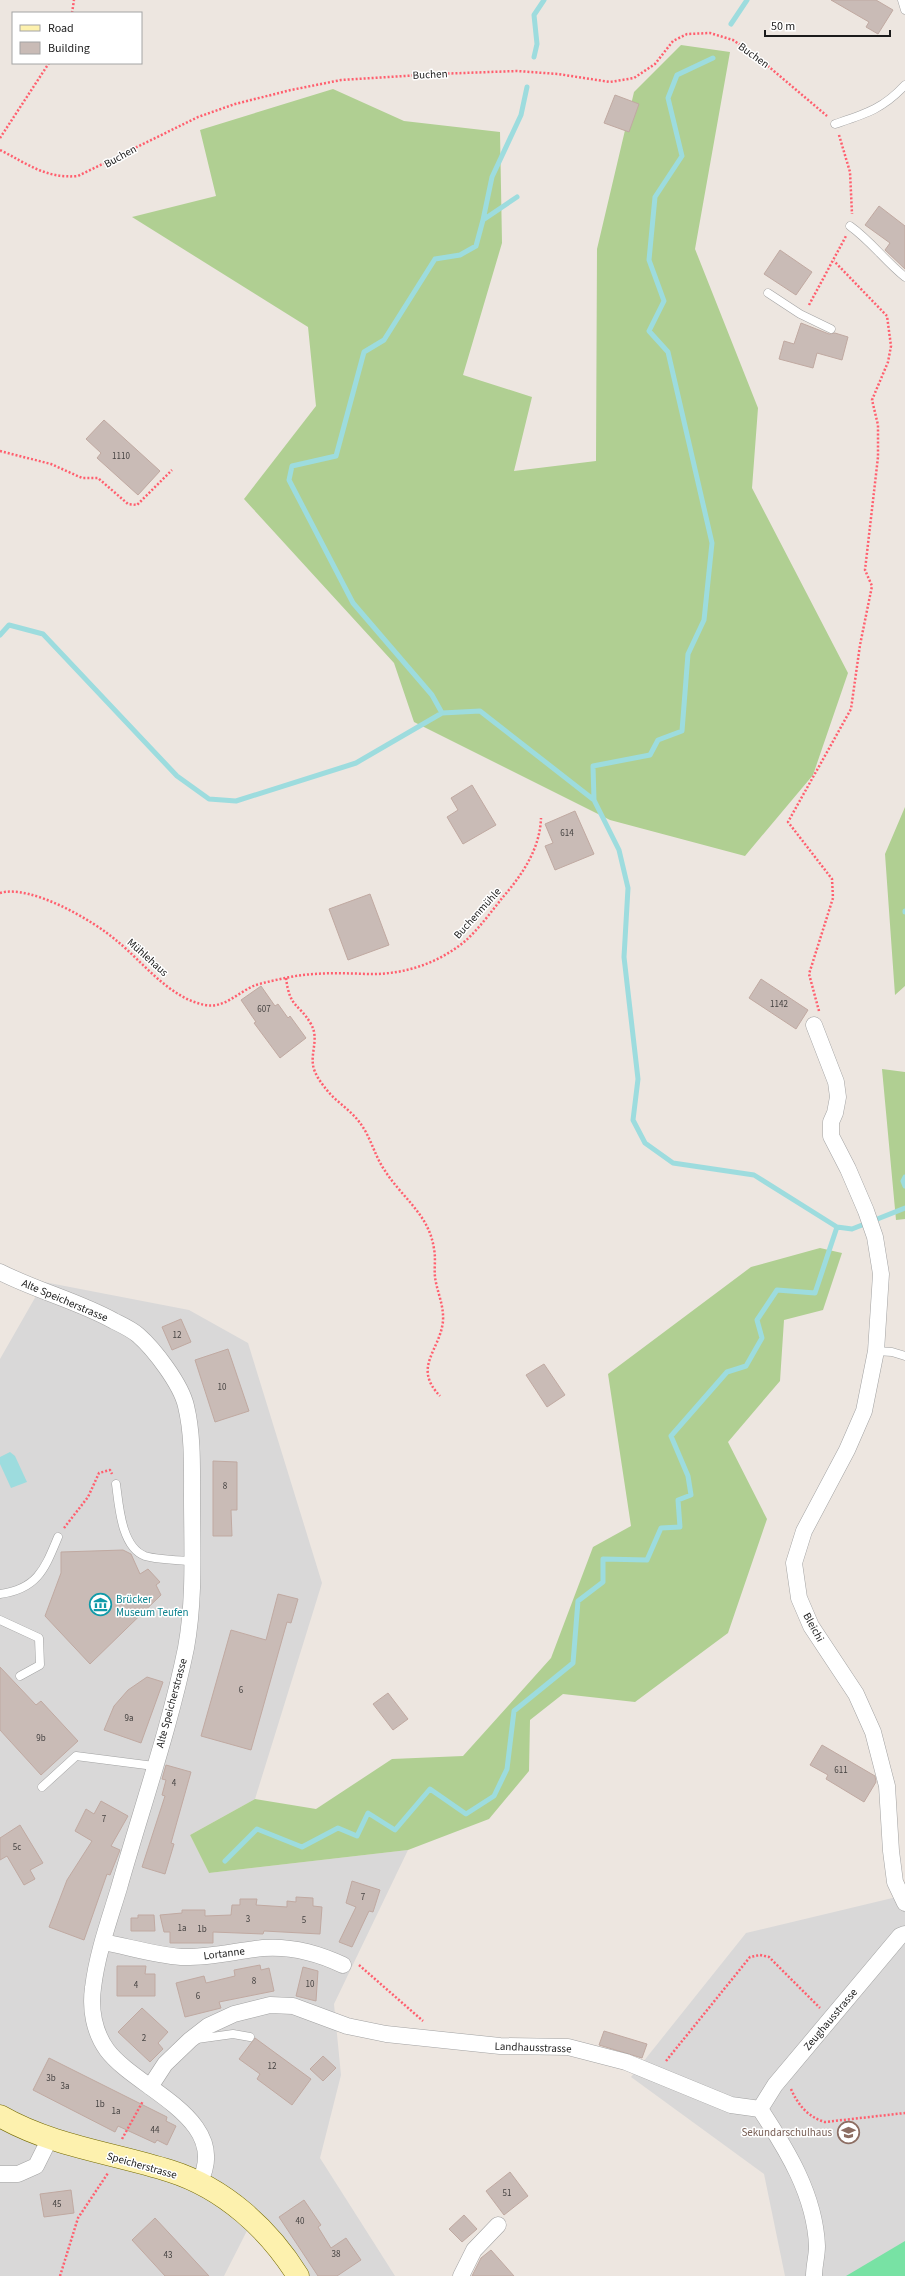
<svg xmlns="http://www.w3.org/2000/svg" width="905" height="2276" font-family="'Source Sans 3',sans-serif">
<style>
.residential{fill:#d9d8d8}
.forest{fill:#b0cf92}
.pitch{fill:#78e2a4}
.water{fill:#9ddcde}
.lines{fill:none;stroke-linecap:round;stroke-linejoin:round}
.stream{stroke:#9ddcde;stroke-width:5}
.building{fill:#c9bbb6;stroke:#c0a9a1}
.lane-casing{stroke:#a2a2a2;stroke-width:9}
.street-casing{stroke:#a2a2a2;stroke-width:17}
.secondary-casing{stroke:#746a00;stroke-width:23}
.path{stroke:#ff5f6e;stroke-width:2.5;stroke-dasharray:2 2;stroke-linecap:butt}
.lane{stroke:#fff;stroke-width:8}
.street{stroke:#fff;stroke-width:16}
.secondary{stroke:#fdf1ae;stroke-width:22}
.labels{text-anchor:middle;stroke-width:3;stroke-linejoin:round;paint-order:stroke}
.number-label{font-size:9px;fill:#464342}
.street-label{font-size:11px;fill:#1b1b1b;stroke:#fff}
.culture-label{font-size:11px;fill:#0d838f;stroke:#fff;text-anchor:start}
.education-label{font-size:11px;fill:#785e54;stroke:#fff;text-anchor:end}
</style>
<rect width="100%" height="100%" fill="#ede6e0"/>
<path class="residential" d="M 44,1282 L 189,1310 L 248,1343 L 322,1583 L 255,1799 L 190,1835 L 209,1873 L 408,1850 L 334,2004 L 341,2075 L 320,2158 L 395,2276 L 287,2276 L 258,2209 L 224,2276 L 0,2276 L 0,1359 Z
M 905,1895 L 905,2276 L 785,2276 L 764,2174 L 631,2077 L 746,1933 Z"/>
<path class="forest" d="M 681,45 L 730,52 L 695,249 L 758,408 L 752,488 L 848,673 L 813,775 L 745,856 L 610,820 L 414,722 L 394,663 L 244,499 L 316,406 L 308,327 L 132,217 L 216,196 L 200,130 L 333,89 L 404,121 L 500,132 L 502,243 L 463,375 L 532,397 L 514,471 L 596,461 L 597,249 L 634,92 Z
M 905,807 L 905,986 L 895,995 L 885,854 Z
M 882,1069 L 905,1072 L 905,1219 L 896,1220 Z
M 820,1248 L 842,1253 L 823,1310 L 784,1320 L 780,1381 L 728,1442 L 767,1519 L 728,1633 L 635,1702 L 563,1694 L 530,1720 L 529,1771 L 489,1819 L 408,1850 L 209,1873 L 190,1835 L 255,1799 L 316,1809 L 392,1759 L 463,1756 L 551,1658 L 593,1547 L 631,1526 L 608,1374 L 751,1267 Z"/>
<path class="pitch" d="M 905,2241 L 905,2276 L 846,2276 Z"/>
<path class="water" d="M 10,1452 L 15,1456 L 27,1482 L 11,1488 L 0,1464 L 0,1457 Z"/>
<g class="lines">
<path class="stream" d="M 731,24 L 747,0
M 534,57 L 537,44 L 534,15 L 544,0
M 483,220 L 492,177 L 521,115 L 527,87
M 0,635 L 9,625 L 43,634 L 177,776 L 209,799 L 236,801 L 356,763 L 442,713 L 480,711 L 594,800 L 619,850 L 628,888 L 624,957 L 638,1079 L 633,1120 L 645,1143 L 673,1163 L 754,1175 L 837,1227 L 852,1229 L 905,1208
M 442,713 L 432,695 L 353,603 L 289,480 L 292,466 L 336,456 L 364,352 L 384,340 L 435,259 L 460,255 L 476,246 L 483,220 L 517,197
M 594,800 L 593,766 L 650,755 L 658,740 L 682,731 L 688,654 L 704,620 L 712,543 L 668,352 L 649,331 L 664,301 L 649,260 L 655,197 L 682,156 L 668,98 L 677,75 L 713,58
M 905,911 L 905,912
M 905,1177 L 903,1181 L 905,1186
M 225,1861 L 257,1829 L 302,1847 L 338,1828 L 357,1836 L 368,1813 L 395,1830 L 430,1789 L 466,1814 L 494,1796 L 507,1769 L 514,1711 L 573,1663 L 578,1601 L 603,1582 L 603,1559 L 647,1560 L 661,1528 L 680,1527 L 678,1500 L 691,1495 L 688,1476 L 671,1436 L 727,1372 L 746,1366 L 762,1338 L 757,1320 L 777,1290 L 815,1293 L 837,1227"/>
</g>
<path class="building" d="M 831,0 L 876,0 L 893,10 L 878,34 L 866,27 L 869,22 Z
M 615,95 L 639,104 L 629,132 L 604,123 Z
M 879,206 L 905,226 L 905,269 L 885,250 L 890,243 L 865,225 Z
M 780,250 L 812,272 L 796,295 L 764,274 Z
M 801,323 L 829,334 L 835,333 L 848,337 L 842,360 L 817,353 L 813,368 L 779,359 L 784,341 L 794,344 Z
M 104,420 L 160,471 L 138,495 L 97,458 L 101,453 L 86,439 Z
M 472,785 L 496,825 L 463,844 L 447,817 L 458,810 L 451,798 Z
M 575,811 L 594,854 L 555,870 L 545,846 L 553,843 L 545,824 Z
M 370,894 L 389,945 L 348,960 L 329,909 Z
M 761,979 L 808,1010 L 796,1029 L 749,998 Z
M 261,986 L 275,1006 L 278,1004 L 288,1018 L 290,1016 L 306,1038 L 280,1058 L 254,1023 L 256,1022 L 241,1000 Z
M 181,1319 L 191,1342 L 172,1350 L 162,1327 Z
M 228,1349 L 249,1411 L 215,1422 L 195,1360 Z
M 544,1364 L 565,1395 L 547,1407 L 526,1375 Z
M 213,1461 L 237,1462 L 237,1510 L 231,1510 L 232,1536 L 213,1536 Z
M 123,1550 L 131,1554 L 140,1574 L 148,1569 L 160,1582 L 156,1585 L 161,1595 L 90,1664 L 45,1616 L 61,1573 L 61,1552 Z
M 278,1594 L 298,1599 L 291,1623 L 287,1622 L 251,1750 L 201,1736 L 231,1630 L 266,1640 Z
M 0,1667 L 36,1705 L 41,1701 L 78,1741 L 41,1775 L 0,1730 Z
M 147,1677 L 163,1682 L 141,1743 L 104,1730 L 114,1706 L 128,1690 Z
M 388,1693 L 408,1719 L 393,1730 L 373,1704 Z
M 822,1745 L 875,1776 L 876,1782 L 864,1802 L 826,1779 L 828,1775 L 810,1765 Z
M 166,1765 L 191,1772 L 171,1843 L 174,1844 L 165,1874 L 142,1867 L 165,1796 L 162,1795 L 166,1780 L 162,1779 Z
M 101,1801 L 128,1816 L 111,1846 L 120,1850 L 110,1875 L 107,1874 L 84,1940 L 49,1927 L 67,1880 L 92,1841 L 75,1831 L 86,1809 L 94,1814 Z
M 20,1825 L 43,1863 L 30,1870 L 35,1879 L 24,1885 L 7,1856 L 0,1860 L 0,1838 Z
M 352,1881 L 380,1890 L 373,1912 L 369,1911 L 352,1947 L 339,1942 L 356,1907 L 346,1903 Z
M 296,1897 L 313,1898 L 313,1906 L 322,1907 L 320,1934 L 264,1931 L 263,1934 L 213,1932 L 213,1943 L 170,1943 L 170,1932 L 164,1932 L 160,1915 L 182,1913 L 182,1910 L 205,1910 L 205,1916 L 231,1915 L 232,1905 L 240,1905 L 240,1899 L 257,1899 L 256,1905 L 287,1907 L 287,1901 L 296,1902 Z
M 138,1915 L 154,1915 L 155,1931 L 131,1931 L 131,1918 L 138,1918 Z
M 260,1965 L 261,1970 L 269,1968 L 274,1991 L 219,2002 L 221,2008 L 185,2017 L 176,1983 L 204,1976 L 206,1983 L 235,1976 L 234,1970 Z
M 117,1966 L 146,1966 L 145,1974 L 155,1974 L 155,1996 L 117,1996 Z
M 303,1967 L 318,1971 L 316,2001 L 296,1996 Z
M 142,2008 L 168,2032 L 158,2043 L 163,2049 L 150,2062 L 118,2032 Z
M 604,2031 L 647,2044 L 642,2058 L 599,2045 Z
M 255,2038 L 311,2079 L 292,2105 L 257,2079 L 260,2074 L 239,2059 Z
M 323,2056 L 336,2068 L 323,2081 L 310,2069 Z
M 49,2058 L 167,2117 L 166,2121 L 176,2126 L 167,2145 L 157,2140 L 155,2143 L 118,2126 L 115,2132 L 33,2090 Z
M 510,2172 L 528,2196 L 504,2215 L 486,2191 Z
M 71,2190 L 74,2213 L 44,2217 L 40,2194 Z
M 304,2200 L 321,2225 L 318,2227 L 331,2248 L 346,2238 L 361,2260 L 337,2276 L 318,2276 L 279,2217 Z
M 464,2215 L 477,2229 L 462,2242 L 449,2229 Z
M 155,2218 L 209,2276 L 165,2276 L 132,2240 Z
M 491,2250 L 514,2276 L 472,2276 L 481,2258 Z"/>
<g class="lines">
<defs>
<path id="lane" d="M 902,0 L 905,10
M 835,124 C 865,114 883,109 905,85
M 850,226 C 871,241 885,261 905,277
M 768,293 L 800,314 L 831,329
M 876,1351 L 892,1352 L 905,1356
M 116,1484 C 119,1505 121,1547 145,1556 C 159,1560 178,1560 192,1561
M 0,1594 C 38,1589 45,1568 58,1537
M 0,1620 L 39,1638 L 40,1665 L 20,1676
M 42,1787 L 76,1756 L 154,1766
M 197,2039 L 233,2034 L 250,2037"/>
<path id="street" d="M 814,1025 L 836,1082 L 838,1097 L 835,1113 L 831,1122 L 831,1136 L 848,1169 L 866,1211 L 875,1237 L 881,1274 L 876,1351 L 864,1411 L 847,1450 L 804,1531 L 794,1563 L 799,1598 L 811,1626 L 856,1694 L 873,1732 L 887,1786 L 891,1851 L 895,1882 L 905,1903
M 0,1272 C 37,1291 78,1301 114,1321 C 122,1325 131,1329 138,1335 C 154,1349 181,1384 186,1406 C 193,1435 192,1467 192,1497 C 192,1547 195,1599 186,1648 C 170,1727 141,1810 119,1888 C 109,1921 97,1954 93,1988 C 90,2009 94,2032 107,2050 C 137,2090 233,2119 199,2183
M 103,1942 C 129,1947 156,1955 181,1957 C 209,1958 235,1951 263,1948 C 290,1946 318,1953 343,1965
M 150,2087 L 165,2064 L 190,2040 L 208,2026 L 234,2014 L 270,2005 L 293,2006 L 347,2026 L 386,2034 L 500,2046 L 568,2047 L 626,2062 L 731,2105 L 760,2109 C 787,2150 815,2195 817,2246 C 817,2256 814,2266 814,2276
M 760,2109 L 775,2085 L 900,1936 L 905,1934
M 0,2174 L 18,2174 L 36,2166 L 50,2138
M 461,2276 L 474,2250 L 498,2225"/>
<path id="secondary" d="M 0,2116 C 52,2146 113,2153 170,2171 C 224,2188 269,2229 298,2276"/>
</defs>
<use href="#lane" class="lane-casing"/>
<use href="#street" class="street-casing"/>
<use href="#secondary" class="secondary-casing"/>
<path class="path" d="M 72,13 L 74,0
M 839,135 L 850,172 L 852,214
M 0,138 L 49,63
M 0,150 C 28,164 46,179 78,176 L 198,117 L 235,104 L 291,90 L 341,80 L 436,74 L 517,71 L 558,74 L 610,82 L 634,78 L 655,64 L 673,41 L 687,34 L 710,33 L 733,40 L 755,55 L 827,116
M 809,305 L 846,236
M 0,451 L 51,464 L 82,478 L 98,478 L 128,504 L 137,505 L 172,470
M 0,893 C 31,884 94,921 117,941 C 143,962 169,998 205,1005 C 225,1009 239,991 256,985 C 266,982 276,980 285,978 C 313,972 340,973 368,974 C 402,975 437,964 464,942 C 478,930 491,912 503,897 C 522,875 540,849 541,818
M 286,978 C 290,1009 298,1002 311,1024 C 319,1038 311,1051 313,1065 C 314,1073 321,1083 326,1089 C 336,1102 351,1110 360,1123 C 370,1136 374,1153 382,1166 C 400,1197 429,1213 434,1249 C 436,1258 434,1268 435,1277 C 437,1292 444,1305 443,1321 C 440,1351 412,1367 440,1396
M 819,1011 L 809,974 L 833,898 L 832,879 L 788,822 L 851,709 L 860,645 L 872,586 L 865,570 L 878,457 L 878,425 L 872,400 L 888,362 L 891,346 L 887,316 L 834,261
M 64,1528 L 88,1497 L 99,1473 L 110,1470 L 112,1474
M 359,1965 L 423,2021
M 666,2061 L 750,1957 L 760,1955 L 769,1957 L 820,2008
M 791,2089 C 798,2105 808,2117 825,2122 L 905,2113
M 122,2139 L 143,2101
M 60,2276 L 78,2218 L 108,2173"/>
<use href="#lane" class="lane"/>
<use href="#street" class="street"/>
<use href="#secondary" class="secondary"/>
</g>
<defs>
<symbol id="museum-ring" viewBox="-11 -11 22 22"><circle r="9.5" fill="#fff" stroke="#0f9aa8" stroke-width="1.5"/><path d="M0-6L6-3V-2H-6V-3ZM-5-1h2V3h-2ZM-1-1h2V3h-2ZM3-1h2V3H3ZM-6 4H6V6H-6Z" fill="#0f9aa8"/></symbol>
<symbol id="school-ring" viewBox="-11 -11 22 22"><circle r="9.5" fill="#fff" stroke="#8d6e63" stroke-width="1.5"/><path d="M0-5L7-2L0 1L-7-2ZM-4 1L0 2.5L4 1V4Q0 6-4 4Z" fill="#8d6e63"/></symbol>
</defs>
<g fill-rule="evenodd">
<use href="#museum-ring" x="88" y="1592" width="25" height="25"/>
<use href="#school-ring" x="836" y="2120" width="25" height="25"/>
</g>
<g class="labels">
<g class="number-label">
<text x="121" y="459">1110</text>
<text x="567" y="836">614</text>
<text x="779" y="1007">1142</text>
<text x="264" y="1012">607</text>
<text x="177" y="1338">12</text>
<text x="222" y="1390">10</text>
<text x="225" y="1489">8</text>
<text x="241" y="1693">6</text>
<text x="129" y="1721">9a</text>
<text x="41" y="1741">9b</text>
<text x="841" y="1773">611</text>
<text x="174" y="1786">4</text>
<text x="104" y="1822">7</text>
<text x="17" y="1850">5c</text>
<text x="363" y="1900">7</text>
<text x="248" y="1922">3</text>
<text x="304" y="1923">5</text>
<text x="182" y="1931">1a</text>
<text x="202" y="1932">1b</text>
<text x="254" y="1984">8</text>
<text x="310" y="1987">10</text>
<text x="136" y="1988">4</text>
<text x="198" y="1999">6</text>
<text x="144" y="2041">2</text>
<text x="272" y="2069">12</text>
<text x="51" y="2081">3b</text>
<text x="65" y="2089">3a</text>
<text x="100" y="2107">1b</text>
<text x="116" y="2114">1a</text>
<text x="155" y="2133">44</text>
<text x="507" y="2196">51</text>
<text x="57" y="2207">45</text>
<text x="300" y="2224">40</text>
<text x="336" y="2257">38</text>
<text x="168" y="2258">43</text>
</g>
<g class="street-label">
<text transform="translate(754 55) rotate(36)" y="4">Buchen</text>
<text transform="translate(430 74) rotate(-3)" y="4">Buchen</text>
<text transform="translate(120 156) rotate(-29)" y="4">Buchen</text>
<text transform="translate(477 913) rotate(-48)" y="4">Buchenmühle</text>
<text transform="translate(148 957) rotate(42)" y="4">Mühlehaus</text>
<text transform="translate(65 1300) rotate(23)" y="4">Alte Speicherstrasse</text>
<text transform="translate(814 1627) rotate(61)" y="4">Bleichi</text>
<text transform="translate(171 1703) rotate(-75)" y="4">Alte Speicherstrasse</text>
<text transform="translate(224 1953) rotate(-7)" y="4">Lortanne</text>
<text transform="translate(830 2019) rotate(-50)" y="4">Zeughausstrasse</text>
<text transform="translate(533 2047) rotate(2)" y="4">Landhausstrasse</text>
<text transform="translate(142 2165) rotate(16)" y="4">Speicherstrasse</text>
</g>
<g class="culture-label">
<text x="116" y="1603">Brücker<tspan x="116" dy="13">Museum Teufen</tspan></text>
</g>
<g class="education-label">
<text x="832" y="2136">Sekundarschulhaus</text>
</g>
</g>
<rect x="12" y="12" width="130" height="52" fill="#ffffff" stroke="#a4a4a4"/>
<rect x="20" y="25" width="20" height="6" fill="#fdf1ae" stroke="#a4a4a4"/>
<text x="48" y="32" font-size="12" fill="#1b1b1b">Road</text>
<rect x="20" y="42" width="20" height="12" fill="#c9bbb6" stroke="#a4a4a4"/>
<text x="48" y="52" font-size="12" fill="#1b1b1b">Building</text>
<path d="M765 30v6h125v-6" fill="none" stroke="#1b1b1b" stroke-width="2"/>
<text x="771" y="30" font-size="12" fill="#1b1b1b" stroke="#ffffff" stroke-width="3" paint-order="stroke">50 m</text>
</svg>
